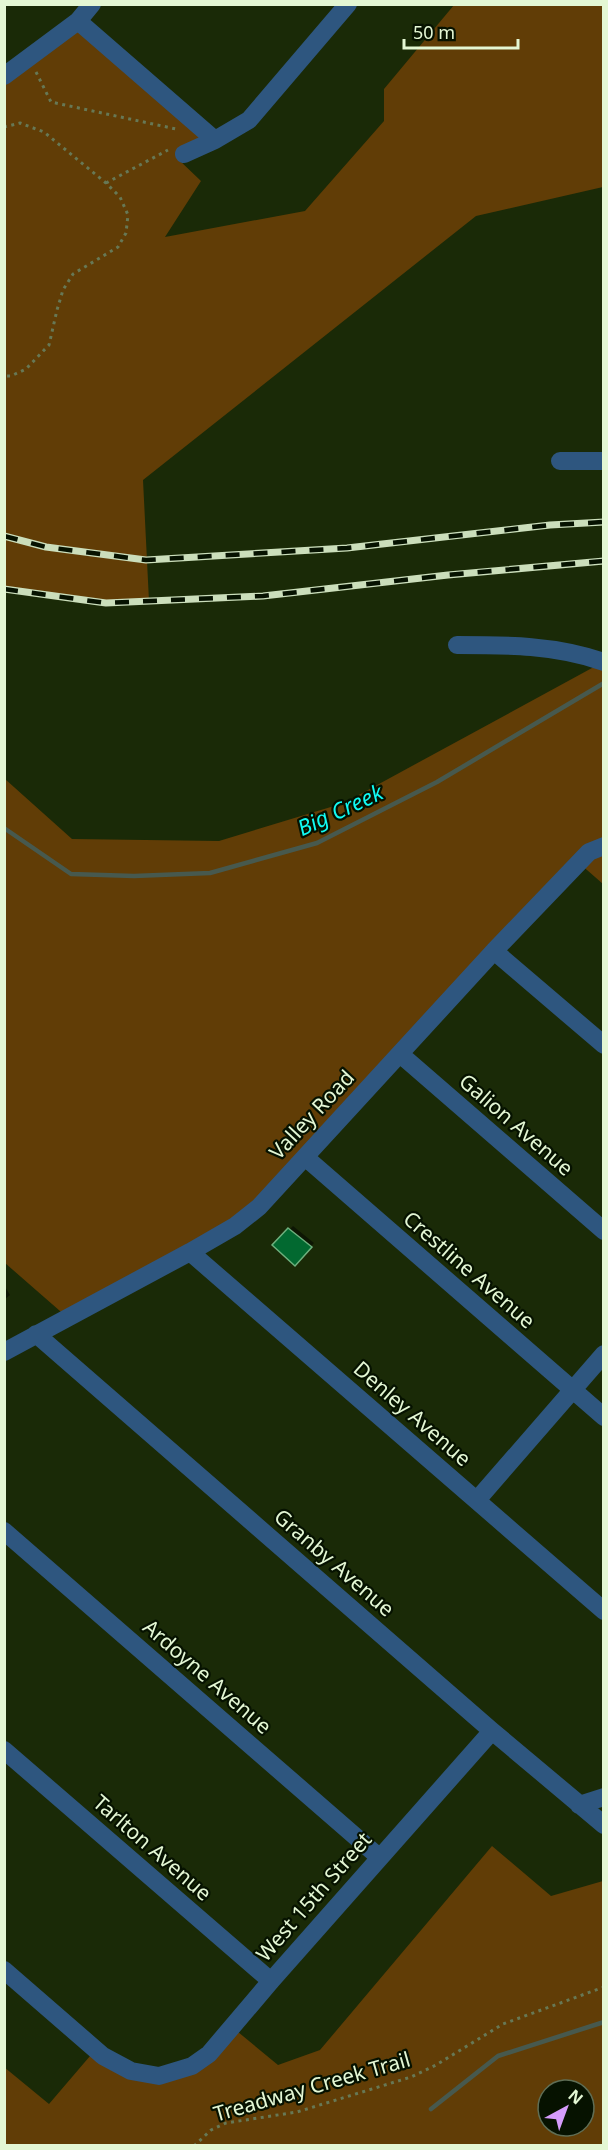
<svg xmlns="http://www.w3.org/2000/svg" width="608" height="2150" font-family="'Noto Sans',sans-serif">
<style>
.green{fill:#613d06;fill-rule:evenodd}
.shadow{fill:#0007}
.lines{fill:none;stroke-linecap:round;stroke-linejoin:round}
.stream{stroke:#47594e;stroke-width:4.5}
.building{fill:#026930;stroke:#6db07d;stroke-width:1.5}
.path{stroke:#677855;stroke-width:3;stroke-dasharray:3 4.5;stroke-linecap:butt}
.minor{stroke:#2e567f;stroke-width:18}
.rail-casing{stroke:#cbdebb;stroke-width:7}
.rail{stroke:#061200;stroke-width:4.5;stroke-dasharray:14;stroke-linecap:butt}
.labels{text-anchor:middle;stroke-width:4.5;stroke-linejoin:round;paint-order:stroke}
.street-label{font-size:21px;fill:#e4f7d4;stroke:#061200}
.water-label{font-size:22px;font-style:italic;fill:#11fbf3;stroke:#061200}
</style>
<rect width="100%" height="100%" fill="#1a2a07"/>
<path class="green" d="M 454,5 L 603,5 L 603,187 L 476,216 L 143,480 L 149,601 L 106,603 L 5,589 L 5,76 L 78,21 L 215,140 L 178,159 L 201,181 L 165,237 L 305,211 L 384,121 L 384,89 Z
M 603,662 L 603,884 L 579,863 L 262,1203 L 68,1318 L 5,1263 L 5,779 L 72,839 L 219,841 L 344,803 Z
M 492,1846 L 551,1896 L 603,1881 L 603,2145 L 5,2145 L 4,2067 L 49,2104 L 96,2049 L 131,2071 L 192,2066 L 232,2027 L 278,2065 L 320,2050 ZM 548,2090 L 584,2090 L 584,2126 L 548,2126 Z"/>
<path class="shadow" d="M 293,1226 L 314,1243 L 295,1264 L 274,1245 Z
M 4,1285 L 10,1295 L 4,1300 Z"/>
<g class="lines">
<path class="stream" d="M 4,828 L 71,874 L 134,876 L 210,873 L 317,843 L 437,782 L 604,683
M 431,2109 L 498,2056 L 604,2022"/>
</g>
<path class="building" d="M 288,1228 L 312,1247 L 295,1266 L 272,1245 Z"/>
<g class="lines">
<path class="path" d="M 36,72 L 51,102 L 176,129
M 4,127 L 20,123 L 44,132 L 106,183 L 120,197 L 128,215 L 126,233 L 118,247 L 73,274 L 63,290 L 57,310 L 49,345 L 26,369 L 11,376 L 4,376
M 106,183 L 168,150
M 194,2146 L 211,2130 L 226,2123 L 297,2112 L 411,2077 L 436,2065 L 503,2024 L 604,1987"/>
<path class="minor" d="M 78,21 L 215,140
M 4,76 L 78,21 L 92,4
M 184,154 L 215,140 L 249,120 L 348,4
M 560,461 L 604,461
M 457,645 C 507,645 556,645 604,662
M 494,951 L 604,1045
M 400,1054 L 604,1231
M 305,1157 L 604,1417
M 190,1252 L 604,1611
M 36,1334 L 492,1731 L 604,1825
M 4,1352 L 190,1252 L 235,1226 L 259,1207 L 494,951 L 589,852 L 604,846
M 477,1500 L 604,1354
M 4,1531 L 379,1857
M 4,1750 L 271,1981
M 579,1805 L 604,1797
M 4,1970 L 103,2056 L 131,2071 L 159,2076 L 192,2066 L 209,2054 L 271,1981 L 492,1731"/>
<defs>
<path id="rail" d="M 4,536 L 46,547 L 146,560 L 347,548 L 550,525 L 604,522
M 4,589 L 106,603 L 263,596 L 448,575 L 604,561"/>
</defs>
<use href="#rail" class="rail-casing"/>
<use href="#rail" class="rail"/>
</g>
<g class="labels">
<g class="street-label">
<text transform="translate(312 1115) rotate(-47)" y="7">Valley Road</text>
<text transform="translate(516 1125) rotate(41)" y="7">Galion Avenue</text>
<text transform="translate(469 1270) rotate(41)" y="7">Crestline Avenue</text>
<text transform="translate(412 1414) rotate(41)" y="7">Denley Avenue</text>
<text transform="translate(334 1563) rotate(41)" y="7">Granby Avenue</text>
<text transform="translate(207 1677) rotate(41)" y="7">Ardoyne Avenue</text>
<text transform="translate(152 1848) rotate(41)" y="7">Tarlton Avenue</text>
<text transform="translate(314 1897) rotate(-49)" y="7">West 15th Street</text>
<text transform="translate(312 2087) rotate(-16)" y="7">Treadway Creek Trail</text>
</g>
<g class="water-label">
<text transform="translate(340 810) rotate(-25)" y="8">Big Creek</text>
</g>
</g>
<rect width="608" height="2150" fill="none" stroke="#e4f7d4" stroke-width="12"/>
<g transform="translate(566 2108) rotate(41)"><circle r="28" fill="#061200" stroke="#5f6e55" stroke-width="1.5"/>
<path d="M0-4.5L10 22L0 15L-10 22Z" fill="#d59cfb"/>
<text y="-9" font-size="16" font-weight="bold" text-anchor="middle" fill="#e4f7d4">N</text>
</g>
<path d="M404 39v9h114v-9" fill="none" stroke="#e4f7d4" stroke-width="3"/>
<text x="413" y="39" font-size="18" fill="#e4f7d4" stroke="#061200" stroke-width="4.5" paint-order="stroke">50 m</text>
</svg>
